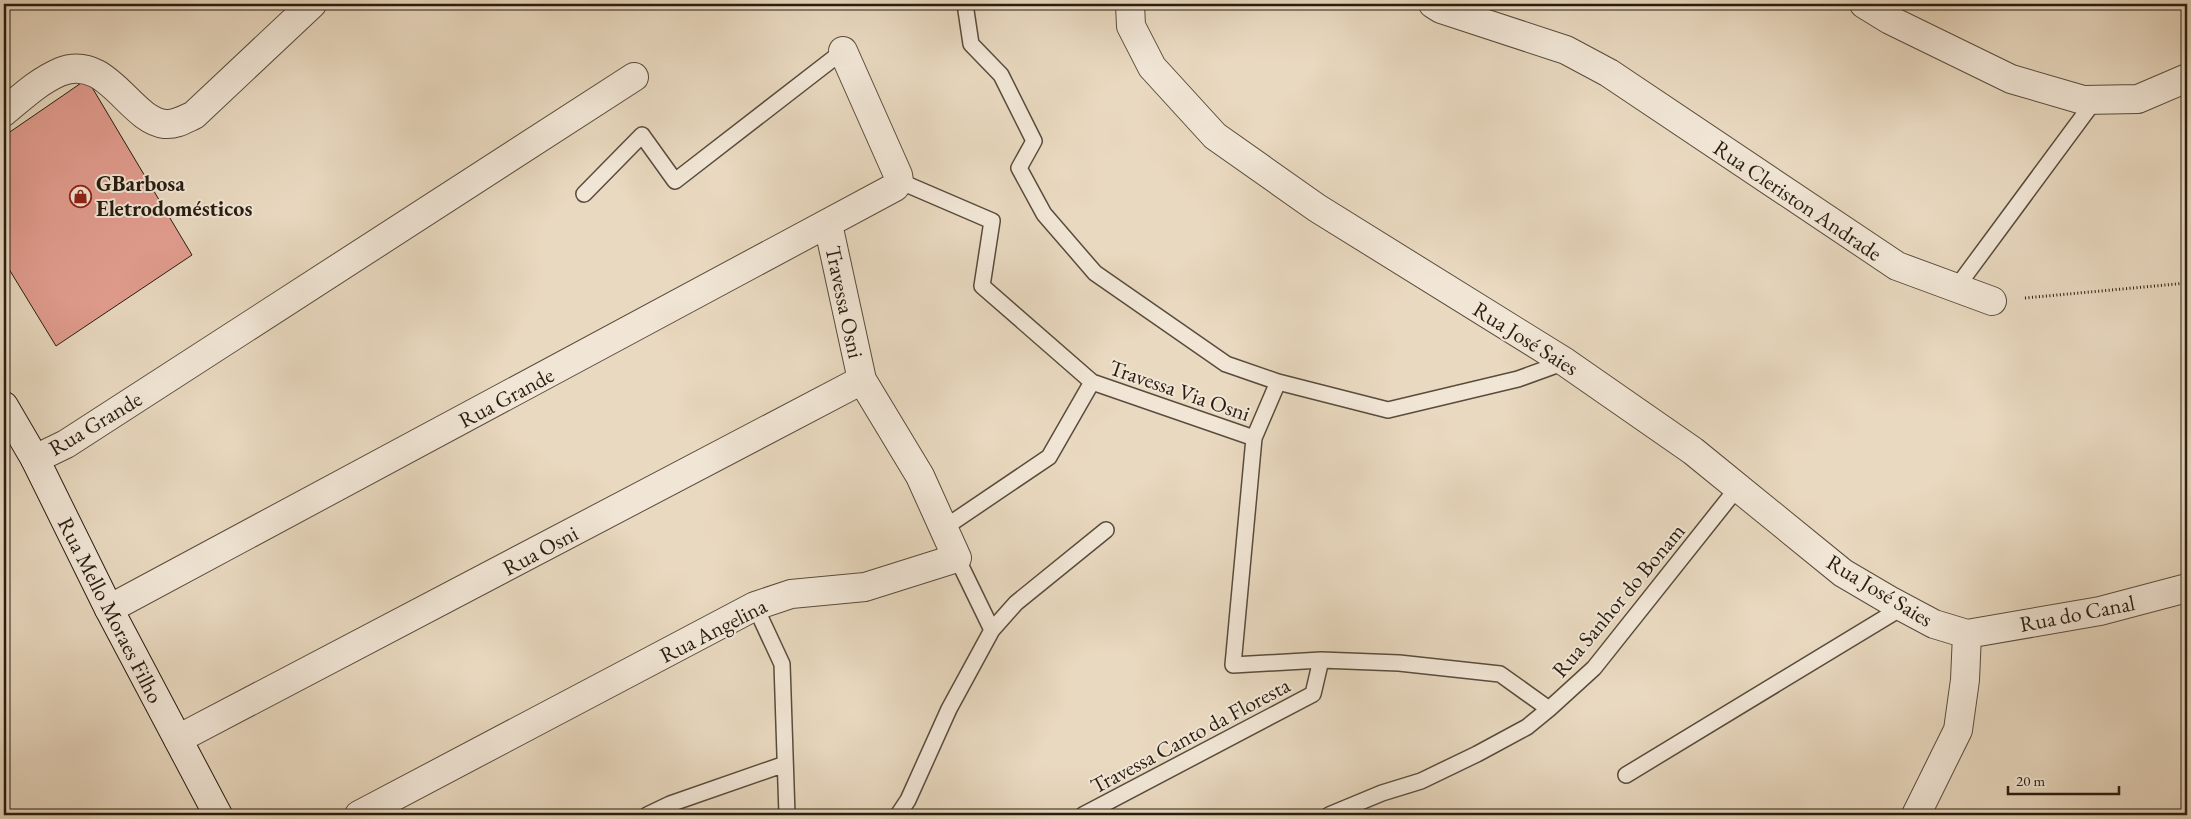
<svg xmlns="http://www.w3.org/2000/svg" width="2191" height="819" font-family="'EB Garamond',serif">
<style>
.building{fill:#e29d8f;stroke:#281d10}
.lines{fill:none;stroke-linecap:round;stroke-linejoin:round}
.service-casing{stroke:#584c3c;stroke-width:18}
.minor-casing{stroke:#584c3c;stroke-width:30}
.secondary-casing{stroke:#281d10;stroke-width:30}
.path{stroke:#281d10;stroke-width:3;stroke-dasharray:1 2.5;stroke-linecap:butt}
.service{stroke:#f1e6d6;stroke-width:15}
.minor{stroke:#f1e6d6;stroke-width:28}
.secondary{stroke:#f1e6d6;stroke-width:28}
.labels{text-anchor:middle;stroke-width:4;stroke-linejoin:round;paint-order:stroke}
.poi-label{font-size:22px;font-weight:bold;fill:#281d10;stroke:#f1e6d6;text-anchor:start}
.street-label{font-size:22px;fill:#281d10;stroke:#f1e6d6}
</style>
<rect width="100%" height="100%" fill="#e9d9c0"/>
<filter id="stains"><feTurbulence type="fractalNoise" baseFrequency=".004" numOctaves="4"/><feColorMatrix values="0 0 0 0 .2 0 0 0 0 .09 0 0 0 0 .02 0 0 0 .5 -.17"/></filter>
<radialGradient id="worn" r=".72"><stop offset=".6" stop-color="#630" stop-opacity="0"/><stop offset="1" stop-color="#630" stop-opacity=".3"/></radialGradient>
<path class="building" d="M 87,79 L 192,255 L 56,346 L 4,261 L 4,136 Z"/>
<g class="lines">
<defs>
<path id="service" d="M 965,4 L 971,44 L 1001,75 L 1034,141 L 1019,168 L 1044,214 L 1095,273 L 1226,364 L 1278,382
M 899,181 L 992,221 L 982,286 L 1092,382 L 1254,438
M 584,194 L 642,135 L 675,181 L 843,51
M 1956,288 L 2095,100
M 944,528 L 1049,457 L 1092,382
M 957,558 L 992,630
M 755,606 L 782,664 L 787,815
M 1549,709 L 1500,674 L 1399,663 L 1321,660 L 1233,665 L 1254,438 L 1278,382 L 1388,410 L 1518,379 L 1565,362
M 1626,775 L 1903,607
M 647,815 L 670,804 L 785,764
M 898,815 L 908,800 L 949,709 L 992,630 L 1016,603 L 1106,530
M 1083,815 L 1313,694 L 1321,660
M 1329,815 L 1382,793 L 1421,781 L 1477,754 L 1527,727 L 1549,709 L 1594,668 L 1738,487"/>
<path id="minor" d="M 1130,4 L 1131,26 L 1152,67 L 1215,136 L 1317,208 L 1565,362 L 1693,451 L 1843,573 L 1889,600 L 1934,624 L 1967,634 L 2100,611 L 2187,588
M 1433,4 L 1441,9 L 1566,50 L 1609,73 L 1897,266 L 1992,301
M 1864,4 L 1890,20 L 2011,79 L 2083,100 L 2138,99 L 2187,78
M 4,112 C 22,97 39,81 60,72 C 108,53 129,120 165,124 C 176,125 185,119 194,115 L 312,4
M 35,459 L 66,444 L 634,77
M 109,609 L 895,187 L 899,181 L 898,175 L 843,51
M 178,739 L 862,380
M 359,815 L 755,606 L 791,594 L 865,587 L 957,558 L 920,476 L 862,380 L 828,224
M 1916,815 L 1958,730 L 1965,680 L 1967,634"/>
<path id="secondary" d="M 4,406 L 35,459 L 109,609 L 218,815"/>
</defs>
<use href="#service" class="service-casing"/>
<use href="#minor" class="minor-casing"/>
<use href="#secondary" class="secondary-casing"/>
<path class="path" d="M 2025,298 L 2187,283"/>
<use href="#service" class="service"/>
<use href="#minor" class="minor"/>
<use href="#secondary" class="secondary"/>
</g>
<defs>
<symbol id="shop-ring" viewBox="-11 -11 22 22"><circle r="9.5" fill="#f1e6d6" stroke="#8f2418" stroke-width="1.5"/><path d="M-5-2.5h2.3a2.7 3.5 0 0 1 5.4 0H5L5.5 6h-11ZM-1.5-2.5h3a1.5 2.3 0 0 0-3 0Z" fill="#8f2418"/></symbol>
</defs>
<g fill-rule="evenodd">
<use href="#shop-ring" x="68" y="184" width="25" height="25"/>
</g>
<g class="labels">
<g class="poi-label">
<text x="96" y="191">GBarbosa<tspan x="96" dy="25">Eletrodomésticos</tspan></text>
</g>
<g class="street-label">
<text transform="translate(1798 200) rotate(34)" y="8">Rua Cleriston Andrade</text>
<text transform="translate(845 302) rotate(78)" y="8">Travessa Osni</text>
<text transform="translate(1526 338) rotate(32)" y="8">Rua José Saies</text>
<text transform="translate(1180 390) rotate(19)" y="8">Travessa Via Osni</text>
<text transform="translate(506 397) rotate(-28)" y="8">Rua Grande</text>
<text transform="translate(95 423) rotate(-31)" y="8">Rua Grande</text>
<text transform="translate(540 550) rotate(-28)" y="8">Rua Osni</text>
<text transform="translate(1880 590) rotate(31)" y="8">Rua José Saies</text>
<text transform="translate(1618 600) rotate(-50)" y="8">Rua Sanhor do Bonam</text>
<text transform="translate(111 610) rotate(63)" y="8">Rua Mello Moraes Filho</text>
<text transform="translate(2077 613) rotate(-11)" y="8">Rua do Canal</text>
<text transform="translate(713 630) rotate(-27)" y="8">Rua Angelina</text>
<text transform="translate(1190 735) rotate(-28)" y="8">Travessa Canto da Floresta</text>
</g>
</g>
<rect width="2191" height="819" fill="none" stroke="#e9d9c0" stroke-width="20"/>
<rect x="5" y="5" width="2181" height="809" fill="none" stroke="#281d10" stroke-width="2.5"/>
<rect x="10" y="10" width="2171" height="799" fill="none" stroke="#281d10"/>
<path d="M2008 786v8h111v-8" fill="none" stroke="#281d10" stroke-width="2.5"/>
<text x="2016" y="786" font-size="15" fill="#281d10" stroke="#f1e6d6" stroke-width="4" paint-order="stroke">20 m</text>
<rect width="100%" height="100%" filter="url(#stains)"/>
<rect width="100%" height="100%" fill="url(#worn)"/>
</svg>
